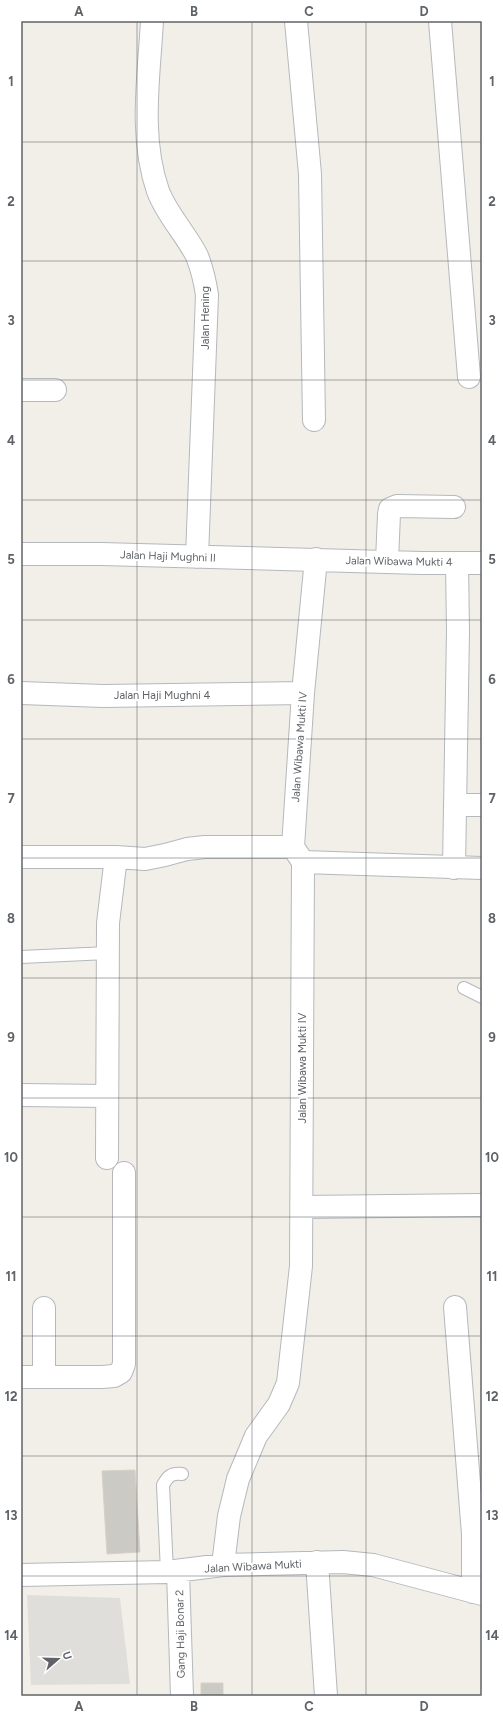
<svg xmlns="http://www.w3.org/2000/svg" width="503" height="1717" font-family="Figtree,sans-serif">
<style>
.industrial{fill:#e0deda}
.building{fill:#cccac5;stroke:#d6d1c6}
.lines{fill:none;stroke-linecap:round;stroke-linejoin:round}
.service-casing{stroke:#b5b8bc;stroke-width:14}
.minor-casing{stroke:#b5b8bc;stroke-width:24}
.service{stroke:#fff;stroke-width:12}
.minor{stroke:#fff;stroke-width:22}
.grid{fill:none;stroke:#5f6368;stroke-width:1;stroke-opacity:0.55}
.labels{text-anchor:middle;stroke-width:4;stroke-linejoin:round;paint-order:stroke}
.street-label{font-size:11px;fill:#5f6368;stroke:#fff}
.neatline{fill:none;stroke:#5f6368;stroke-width:1.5}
.grid-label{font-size:13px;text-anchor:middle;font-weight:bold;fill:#5f6368}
</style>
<rect width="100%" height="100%" fill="#f1efe8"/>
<path class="industrial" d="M 27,1595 L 120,1598 L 130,1684 L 31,1685 Z"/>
<path class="building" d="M 135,1470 L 140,1552 L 107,1554 L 102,1471 Z
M 201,1683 L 223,1683 L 223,1696 L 201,1696 Z"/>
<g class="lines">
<defs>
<path id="service" d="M 21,957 L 108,953
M 464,988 L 482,997
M 167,1572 L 163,1485 C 168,1476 171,1473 182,1474"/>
<path id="minor" d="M 152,21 C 149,76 139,137 158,191 C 167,215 186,234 197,256 C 202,269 205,281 207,295 L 197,557
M 296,21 L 310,174 L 314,420
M 440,21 L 469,377
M 21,390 L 55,390
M 21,554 L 102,554 L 421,563 L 482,563
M 387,561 L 389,514 L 390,509 L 397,506 L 454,507
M 21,693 L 103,696 L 303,693
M 455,805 L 482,805
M 21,857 L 116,857
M 303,862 L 482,868
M 454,868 L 458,631 L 457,563
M 21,1095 L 106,1096
M 107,1158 L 108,923 L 116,857 L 145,859 L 165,855 L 187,849 L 205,847 L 293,847
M 302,1207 L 482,1205
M 455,1307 L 473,1534 L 473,1592
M 21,1377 L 102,1377 L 114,1376 L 121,1372 L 124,1364 L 124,1173
M 44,1377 L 44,1308
M 317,1562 L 326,1696
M 223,1565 L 229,1516 L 238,1479 L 256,1436 L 279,1404 L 288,1383 L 301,1266 L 303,862 L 293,847 L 303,693 L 316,559
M 178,1572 L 182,1696
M 21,1575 L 167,1572 L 223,1565 L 343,1562 L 373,1565 L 482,1594"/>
</defs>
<use href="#service" class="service-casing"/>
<use href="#minor" class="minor-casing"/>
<use href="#service" class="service"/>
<use href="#minor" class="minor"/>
</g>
<path class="grid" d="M 137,21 L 137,1696M 252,21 L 252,1696M 366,21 L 366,1696M 21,142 L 482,142M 21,261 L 482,261M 21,380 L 482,380M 21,500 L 482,500M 21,620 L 482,620M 21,739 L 482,739M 21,858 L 482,858M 21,978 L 482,978M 21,1098 L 482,1098M 21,1217 L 482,1217M 21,1336 L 482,1336M 21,1456 L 482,1456M 21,1576 L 482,1576"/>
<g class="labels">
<g class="street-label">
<text transform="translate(205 318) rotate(-90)" y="4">Jalan Hening</text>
<text transform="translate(168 556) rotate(2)" y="4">Jalan Haji Mughni II</text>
<text transform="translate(399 561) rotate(1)" y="4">Jalan Wibawa Mukti 4</text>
<text x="162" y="699">Jalan Haji Mughni 4</text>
<text transform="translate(299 747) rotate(-86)" y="4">Jalan Wibawa Mukti IV</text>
<text transform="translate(302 1068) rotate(-90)" y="4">Jalan Wibawa Mukti IV</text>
<text transform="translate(253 1566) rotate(-3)" y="4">Jalan Wibawa Mukti</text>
<text transform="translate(180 1634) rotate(-91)" y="4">Gang Haji Bonar 2</text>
</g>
</g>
<rect width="503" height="1717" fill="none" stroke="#ffffff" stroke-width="44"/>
<g transform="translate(58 1659) rotate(70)" stroke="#ffffff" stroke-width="3" paint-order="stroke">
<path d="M0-3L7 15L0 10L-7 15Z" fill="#5f6368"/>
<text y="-6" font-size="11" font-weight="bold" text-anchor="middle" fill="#5f6368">U</text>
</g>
<rect x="22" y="22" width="459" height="1673" class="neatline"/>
<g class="grid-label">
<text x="79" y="16">A</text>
<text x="194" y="16">B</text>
<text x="309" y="16">C</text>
<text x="424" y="16">D</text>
<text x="11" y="86">1</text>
<text x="492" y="86">1</text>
<text x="11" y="206">2</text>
<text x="492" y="206">2</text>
<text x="11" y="325">3</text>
<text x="492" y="325">3</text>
<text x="11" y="445">4</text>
<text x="492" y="445">4</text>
<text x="11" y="564">5</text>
<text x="492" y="564">5</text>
<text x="11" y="684">6</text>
<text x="492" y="684">6</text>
<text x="11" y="803">7</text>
<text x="492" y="803">7</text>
<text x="11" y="923">8</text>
<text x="492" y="923">8</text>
<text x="11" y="1042">9</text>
<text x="492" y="1042">9</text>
<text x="11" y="1162">10</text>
<text x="492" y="1162">10</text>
<text x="11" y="1281">11</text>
<text x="492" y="1281">11</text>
<text x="11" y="1401">12</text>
<text x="492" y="1401">12</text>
<text x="11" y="1520">13</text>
<text x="492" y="1520">13</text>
<text x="11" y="1640">14</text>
<text x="492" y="1640">14</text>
<text x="79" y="1711">A</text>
<text x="194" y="1711">B</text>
<text x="309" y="1711">C</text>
<text x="424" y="1711">D</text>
</g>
</svg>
